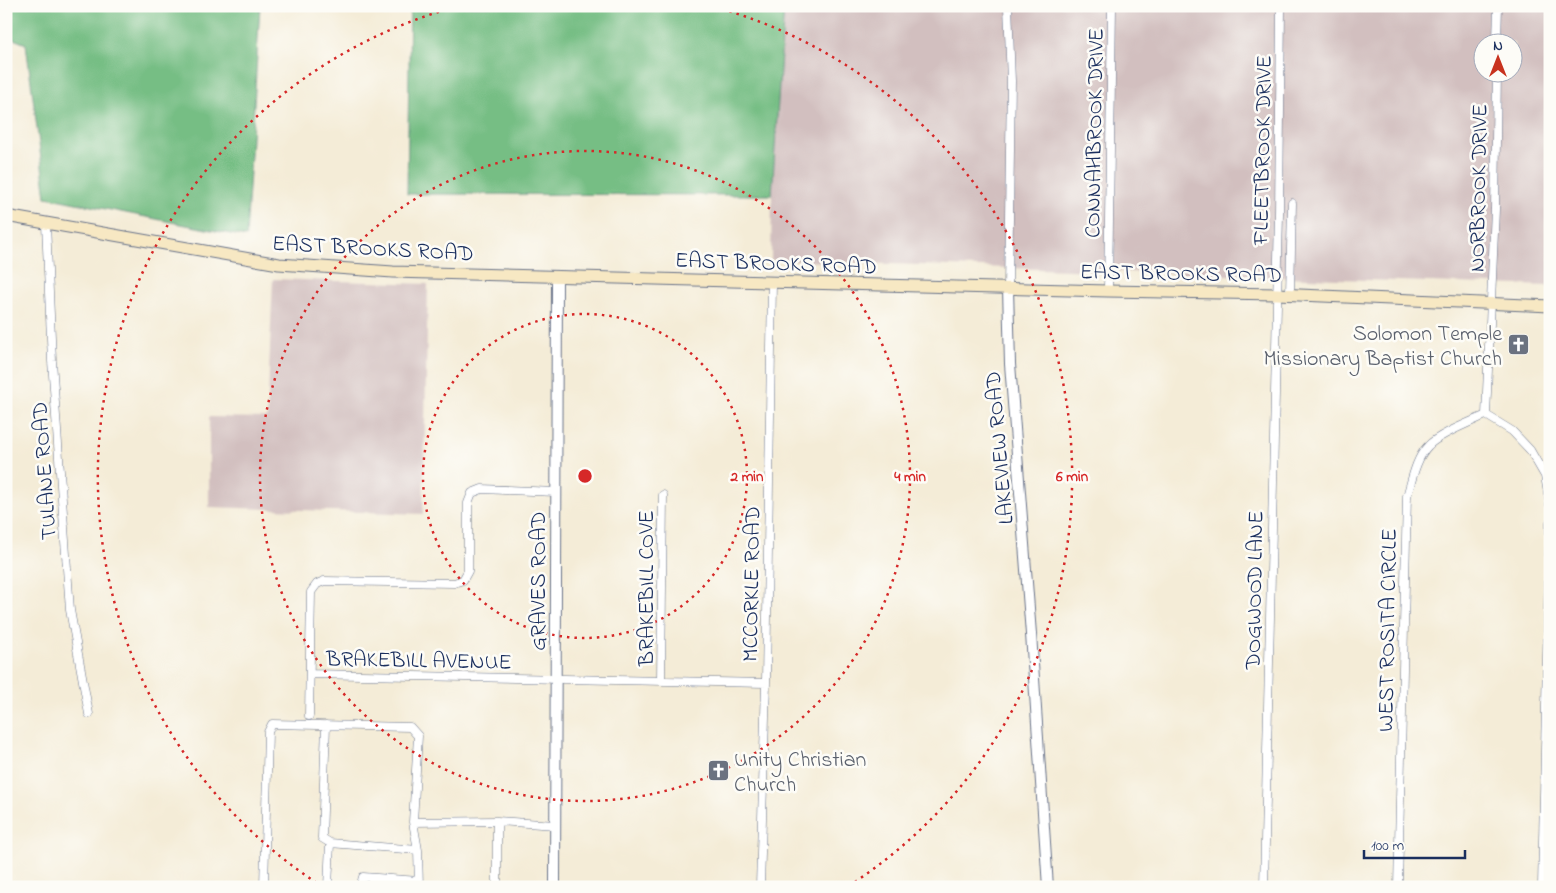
<svg xmlns="http://www.w3.org/2000/svg" width="1556" height="893" font-family="'Indie Flower',sans-serif">
<style>
.industrial{fill:#d2bfbf;fill-rule:evenodd}
.forest{fill:#76be84;stroke:#487671}
.lines{fill:none;stroke-linecap:round;stroke-linejoin:round}
.minor-casing{stroke:#677188;stroke-width:9}
.tertiary-casing{stroke:#677188;stroke-width:12}
.secondary-casing{stroke:#677188;stroke-width:13}
.minor{stroke:#fff;stroke-width:8}
.tertiary{stroke:#fff;stroke-width:10}
.secondary{stroke:#f7e8c3;stroke-width:11}
.ring{fill:none;stroke:#d62828;stroke-width:2.5;stroke-dasharray:2.5 5}
.labels{text-anchor:middle;stroke-width:5;stroke-linejoin:round;paint-order:stroke}
.street-label{font-size:22px;fill:#1b2f5e;stroke:#fdfcf7}
.worship-label{font-size:22px;fill:#5b616d;stroke:#fdfcf7;text-anchor:end}
.centre{fill:#d62828;stroke:#fdfcf7;stroke-width:2.5}
.ring-label{font-size:15px;text-anchor:middle;font-weight:bold;fill:#d62828;stroke:#fdfcf7;stroke-width:5;stroke-linejoin:round;paint-order:stroke}
</style>
<rect width="100%" height="100%" fill="#fdfcf7"/>
<filter id="ink" filterUnits="userSpaceOnUse"><feTurbulence type="fractalNoise" baseFrequency=".02" numOctaves="2"/><feDisplacementMap in="SourceGraphic" scale="10" xChannelSelector="R" yChannelSelector="G"/><feConvolveMatrix kernelMatrix="1 2 1 2 8 2 1 2 1" color-interpolation-filters="sRGB"/></filter>
<filter id="wash" filterUnits="userSpaceOnUse"><feTurbulence type="fractalNoise" baseFrequency=".0096" numOctaves="4" result="noise"/><feDisplacementMap in="SourceGraphic" scale="20" xChannelSelector="R" yChannelSelector="G"/><feGaussianBlur stdDeviation="1.12" result="paint"/><feColorMatrix in="noise" values="0 0 0 0 0 0 0 0 0 0 0 0 0 0 0 0 0 1.4 0 .05"/><feComposite in="paint" operator="in"/></filter>
<g filter="url(#wash)">
<rect width="100%" height="100%" fill="#f4ecd7"/>
<path class="industrial" d="M 784,6 L 1550,6 L 1550,286 L 771,260 L 772,195 ZM 1484,42 L 1514,42 L 1514,72 L 1484,72 Z
M 273,279 L 428,284 L 423,514 L 209,507 L 209,417 L 267,418 Z"/>
<path class="forest" d="M 6,6 L 260,6 L 246,237 L 46,197 L 26,44 L 6,36 Z
M 410,6 L 784,6 L 772,195 L 407,194 Z"/>
</g>
<g filter="url(#ink)">
<g class="lines">
<defs>
<path id="minor" d="M 1497,42 L 1498,6
M 46,224 L 52,361 L 70,610 L 89,714
M 1008,288 L 1011,81 L 1008,6
M 1108,291 L 1112,6
M 1290,295 L 1292,203
M 1486,415 L 1495,209 L 1497,72
M 1486,415 L 1512,431 L 1530,450 L 1545,476 L 1550,505
M 310,674 L 766,683
M 661,681 L 663,495
M 309,716 L 311,592 L 317,584 L 324,581 L 454,583 L 463,580 L 468,571 L 468,503 L 472,493 L 482,489 L 556,492
M 326,725 L 322,838 L 330,843 L 328,887
M 497,821 L 497,887
M 413,822 L 497,821 L 555,825
M 330,843 L 418,850
M 264,887 L 268,732 L 272,724 L 410,727 L 418,736 L 413,822 L 418,850 L 419,887
M 360,887 L 363,877 L 419,881
M 760,887 L 766,683 L 772,282
M 1264,887 L 1279,214 L 1281,6
M 1398,887 L 1407,496 C 1412,480 1416,458 1428,446 C 1439,434 1471,422 1486,415
M 1542,887 L 1550,522"/>
<path id="tertiary" d="M 1008,288 L 1010,364 L 1031,634 L 1048,887
M 555,887 L 557,276"/>
<path id="secondary" d="M 6,216 L 279,264 L 393,272 L 1108,291 L 1277,294 L 1550,306"/>
</defs>
<use href="#minor" class="minor-casing"/>
<use href="#tertiary" class="tertiary-casing"/>
<use href="#secondary" class="secondary-casing"/>
<use href="#minor" class="minor"/>
<use href="#tertiary" class="tertiary"/>
<use href="#secondary" class="secondary"/>
</g>
</g>
<g class="ring">
<circle cx="585" cy="476" r="162"/>
<circle cx="585" cy="476" r="325"/>
<path d="M323 887A487 487 0 0 1 455 7M715 7A487 487 0 0 1 847 887"/>
</g>
<defs>
<symbol id="church-square" viewBox="-11 -11 22 22"><rect x="-9" y="-9" width="18" height="18" rx="4" fill="#6b7280" stroke="#fdfcf7"/><path d="M-1.2-6h2.4v3.5h3.3v2.4h-3.3V6h-2.4V-.1h-3.3v-2.4h3.3Z" fill="#fff"/></symbol>
</defs>
<g fill-rule="evenodd">
<use href="#church-square" x="1506" y="332" width="25" height="25"/>
<use href="#church-square" x="706" y="758" width="25" height="25"/>
</g>
<g class="labels">
<g class="street-label">
<text transform="translate(1093 133) rotate(-89)" y="8">CONNAHBROOK DRIVE</text>
<text transform="translate(1261 150) rotate(-89)" y="8">FLEETBROOK DRIVE</text>
<text transform="translate(1477 188) rotate(-89)" y="8">NORBROOK DRIVE</text>
<text transform="translate(373 247) rotate(3)" y="8">EAST BROOKS ROAD</text>
<text transform="translate(776 262) rotate(2)" y="8">EAST BROOKS ROAD</text>
<text transform="translate(1181 272) rotate(1)" y="8">EAST BROOKS ROAD</text>
<text transform="translate(998 448) rotate(-95)" y="8">LAKEVIEW ROAD</text>
<text transform="translate(43 471) rotate(-94)" y="8">TULANE ROAD</text>
<text transform="translate(537 581) rotate(-90)" y="8">GRAVES ROAD</text>
<text transform="translate(750 584) rotate(-89)" y="8">MCCORKLE ROAD</text>
<text transform="translate(645 588) rotate(-90)" y="8">BRAKEBILL COVE</text>
<text transform="translate(1253 590) rotate(-89)" y="8">DOGWOOD LANE</text>
<text transform="translate(1386 630) rotate(-89)" y="8">WEST ROSITA CIRCLE</text>
<text transform="translate(419 659) rotate(1)" y="8">BRAKEBILL AVENUE</text>
</g>
<g class="worship-label">
<text x="1502" y="340">Solomon Temple<tspan x="1502" dy="25">Missionary Baptist Church</tspan></text>
<text x="734" y="766" text-anchor="start">Unity Christian<tspan x="734" dy="25">Church</tspan></text>
</g>
</g>
<circle cx="585" cy="476" r="8" class="centre"/>
<g class="ring-label">
<text x="747" y="481">2 min</text>
<text x="910" y="481">4 min</text>
<text x="1072" y="481">6 min</text>
</g>
<rect width="1556" height="893" fill="none" stroke="#fdfcf7" stroke-width="25"/>
<g transform="translate(1498 58)"><circle r="24" fill="#fdfcf7" stroke="#a3aaba"/>
<path d="M0-4L9 19L0 12L-9 19Z" fill="#c8321e"/>
<text y="-8" font-size="14" font-weight="bold" text-anchor="middle" fill="#1b2f5e">N</text>
</g>
<path d="M1364 850v8h101v-8" fill="none" stroke="#1b2f5e" stroke-width="2.5"/>
<text x="1371" y="850" font-size="15" fill="#1b2f5e" stroke="#fdfcf7" stroke-width="4" paint-order="stroke">100 m</text>
</svg>
